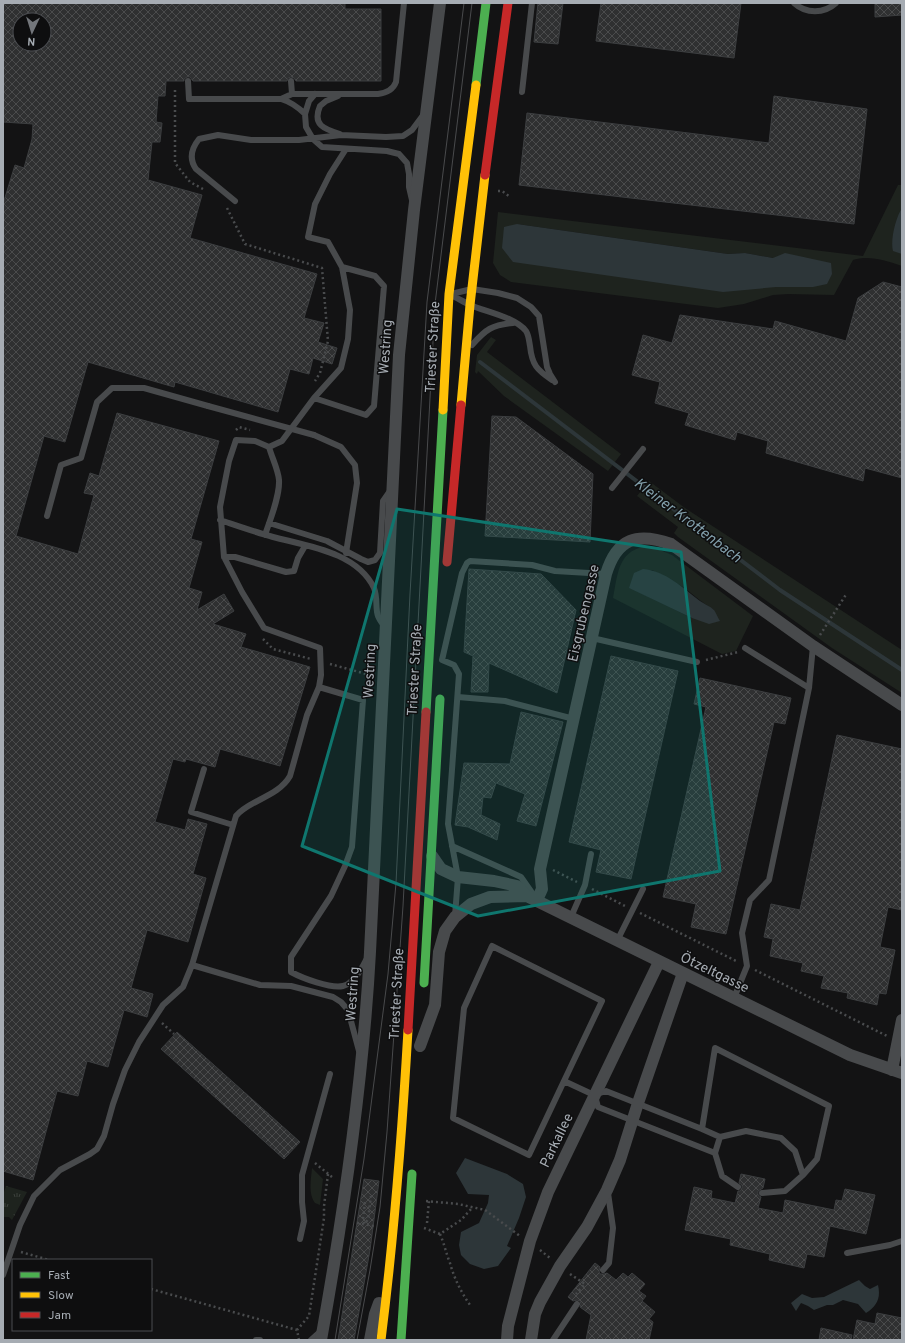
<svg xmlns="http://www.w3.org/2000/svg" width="905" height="1343" font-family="Overpass,sans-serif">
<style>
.green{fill:#1e231e;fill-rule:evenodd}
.park{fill:url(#park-tufts)}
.water{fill:#2d3639}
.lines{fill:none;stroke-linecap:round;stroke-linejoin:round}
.stream{stroke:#2d3639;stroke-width:4}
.building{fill:url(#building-cross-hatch);stroke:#3c3e40;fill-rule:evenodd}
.path{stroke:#494b4d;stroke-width:2.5;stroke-dasharray:2 3;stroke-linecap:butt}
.lane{stroke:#484a4c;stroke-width:6}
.street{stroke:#484a4c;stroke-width:12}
.fast{stroke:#4caf50;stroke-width:9}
.slow{stroke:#ffc107;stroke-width:9}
.jam{stroke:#c62828;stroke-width:9}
.tram{stroke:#494a4c;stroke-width:1}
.lane-bridge{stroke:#484a4c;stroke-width:6}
.marked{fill:#0f766e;fill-opacity:0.2;stroke:#0f766e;stroke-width:3;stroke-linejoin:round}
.labels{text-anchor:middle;stroke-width:3;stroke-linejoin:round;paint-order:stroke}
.street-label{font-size:14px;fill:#a6acb3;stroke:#0e0e0f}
.water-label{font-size:15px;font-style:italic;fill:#819eaa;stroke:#0e0e0f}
</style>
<defs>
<pattern id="park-tufts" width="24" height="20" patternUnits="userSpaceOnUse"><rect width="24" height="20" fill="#1e231e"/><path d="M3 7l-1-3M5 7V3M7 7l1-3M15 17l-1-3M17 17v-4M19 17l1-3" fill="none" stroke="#3c403c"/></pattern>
<pattern id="building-cross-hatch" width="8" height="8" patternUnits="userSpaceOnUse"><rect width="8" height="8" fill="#2f3031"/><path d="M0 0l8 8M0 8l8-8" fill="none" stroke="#4a4b4c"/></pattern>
</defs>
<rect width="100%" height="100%" fill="#131314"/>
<path class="green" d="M 898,185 L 902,185 L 902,266 C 886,261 870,255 853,260 L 834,295 L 788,294 L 773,295 L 744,304 L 718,308 L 511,282 L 500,275 L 493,263 L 498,212 L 863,256 ZM 517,224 L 728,254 L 745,253 L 773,258 L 813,287 L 776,287 Z
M 491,337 L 496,340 L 487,352 L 621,454 L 608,471 L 504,396 L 478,371 L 477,374 L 475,372 L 477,355 Z
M 649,481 L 685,508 L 902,650 L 902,693 L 832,648 L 678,537 L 674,533 L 678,527 L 637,496 Z
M 650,546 L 672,555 L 753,616 L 736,651 L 722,654 L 613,598 C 618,573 618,548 650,546 ZM 652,570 C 664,576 675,582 686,589 C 695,596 704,604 714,610 L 692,618 L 630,588 Z
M 312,1168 L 323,1179 L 320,1205 L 315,1203 C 308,1194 311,1179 312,1168 Z"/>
<path class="park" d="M 6,1186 L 27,1192 L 12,1220 L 9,1217 L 3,1217 L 3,1195 Z"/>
<path class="water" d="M 902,208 L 902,254 L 893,251 C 890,240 896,217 902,208 Z
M 517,224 L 728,254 L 745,253 L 773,258 L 785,253 L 831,263 L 832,274 L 827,284 L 813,287 L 776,287 L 723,292 L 513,262 L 502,248 L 504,227 Z
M 643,569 C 666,571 683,588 700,601 C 704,604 710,606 714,610 C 716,613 718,618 720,621 L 709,624 L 692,618 L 629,588 L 634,573 Z
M 465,1158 L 507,1174 L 523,1184 L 526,1197 L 519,1218 L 507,1246 L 511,1248 L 498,1266 L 484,1269 L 470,1264 L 461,1255 L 459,1245 L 461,1232 L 479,1223 L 488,1203 L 489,1195 L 468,1194 L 456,1173 Z
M 859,1280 L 865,1286 L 870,1289 L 878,1285 C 881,1298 877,1306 866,1313 L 858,1304 L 843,1300 L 833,1305 L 827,1305 L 814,1310 L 808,1306 L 801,1303 L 796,1311 L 791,1303 L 802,1294 L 812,1298 L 824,1297 Z"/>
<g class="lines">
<path class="stream" d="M 480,362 L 780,590 L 902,670"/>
</g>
<path class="building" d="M 3,3 L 345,3 L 345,9 L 381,9 L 381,81 L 296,81 L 294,78 L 291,77 L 288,78 L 287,81 L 193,81 L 190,77 L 187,77 L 184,79 L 184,81 L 166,81 L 165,96 L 158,96 L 156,122 L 162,123 L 160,142 L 152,142 L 148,180 L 202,195 L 190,238 L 317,274 L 304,318 L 324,323 L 318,342 L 337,348 L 332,364 L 313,358 L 309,374 L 290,369 L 278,412 L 175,382 L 174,387 L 88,362 L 65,442 L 44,436 L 16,536 L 78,554 L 94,495 L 84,493 L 90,473 L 99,476 L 117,413 L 219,441 L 191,539 L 202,542 L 189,588 L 202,592 L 197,610 L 224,594 L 234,611 L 213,624 L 246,634 L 241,647 L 310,667 L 280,766 L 220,749 L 215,767 L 186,759 L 185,762 L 173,759 L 155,822 L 185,830 L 188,819 L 207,824 L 193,874 L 206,878 L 188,942 L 147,930 L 131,988 L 153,994 L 147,1017 L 124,1010 L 108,1067 L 87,1061 L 78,1096 L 57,1091 L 33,1180 L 3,1171 L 3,204 L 15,165 L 24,168 L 32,139 L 33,124 L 3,122 ZM 20,20 L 44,20 L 44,44 L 20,44 Z
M 538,3 L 563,3 L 558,44 L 534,42 Z
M 601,3 L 741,3 L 734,58 L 596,41 Z
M 875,3 L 902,3 L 902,15 L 875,17 Z
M 774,96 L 867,109 L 854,224 L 519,185 L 527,113 L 769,143 Z
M 883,282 L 902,287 L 902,478 L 865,468 L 863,481 L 766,453 L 768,441 L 737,432 L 735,440 L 685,425 L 689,413 L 655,403 L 660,382 L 632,375 L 643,335 L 672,343 L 680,315 L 773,329 L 775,321 L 846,341 L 858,298 Z
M 492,416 L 516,417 L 593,474 L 590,542 L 485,536 Z
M 469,569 L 541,574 L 576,610 L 557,693 L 489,663 L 488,692 L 471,692 L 473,656 L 464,652 Z
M 611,656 L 678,671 L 631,879 L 596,872 L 601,850 L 569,842 Z
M 700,678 L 791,698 L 785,724 L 774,722 L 726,934 L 691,927 L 696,904 L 663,897 L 706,707 L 694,704 Z
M 521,712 L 563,722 L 536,826 L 517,821 L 525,794 L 496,783 L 491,798 L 483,797 L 481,815 L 500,824 L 497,840 L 468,827 L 455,825 L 464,763 L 510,764 Z
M 837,735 L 902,749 L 902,910 L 888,907 L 880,947 L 895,950 L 886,994 L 879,993 L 877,1005 L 847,998 L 848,993 L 821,988 L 824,976 L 801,971 L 803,963 L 770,956 L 773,939 L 764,937 L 771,904 L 800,910 Z
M 177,1032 L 300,1142 L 284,1159 L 161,1049 Z
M 741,1174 L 765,1179 L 763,1188 L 758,1191 L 758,1195 L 761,1197 L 758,1208 L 783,1213 L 785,1200 L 834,1210 L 836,1200 L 842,1201 L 845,1189 L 875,1195 L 866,1234 L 830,1226 L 824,1257 L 807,1254 L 804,1268 L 769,1260 L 770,1254 L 730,1245 L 731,1239 L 685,1230 L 694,1187 L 712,1191 L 711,1198 L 735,1203 L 738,1191 L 740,1191 L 742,1188 L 742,1185 L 739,1183 Z
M 364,1179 L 379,1181 L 370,1250 L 354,1340 L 338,1340 Z
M 595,1263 L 600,1267 L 599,1271 L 600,1274 L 604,1274 L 607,1273 L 616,1280 L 623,1273 L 628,1277 L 632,1273 L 645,1284 L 639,1291 L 646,1296 L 642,1301 L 655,1312 L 649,1319 L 653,1322 L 649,1340 L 586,1340 L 591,1315 L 580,1307 L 581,1304 L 580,1301 L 577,1300 L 573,1301 L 568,1297 Z
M 877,1313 L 902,1318 L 902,1340 L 853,1340 L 857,1320 L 875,1324 Z
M 821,1328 L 852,1335 L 851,1340 L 819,1340 Z"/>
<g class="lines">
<path class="path" d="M 175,90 L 175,163 L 190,182 L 203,189
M 498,191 L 502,191 L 510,197
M 227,208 L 245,244 L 322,268 L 328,341 L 320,373 L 315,381
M 236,430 L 239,427 L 250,430
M 820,635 L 847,593
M 263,639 L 273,649 L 311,659
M 706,660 L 738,652
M 330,664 L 370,675
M 553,870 L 577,882
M 592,889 L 625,906
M 640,913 L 736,961
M 755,970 L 887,1036
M 162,1023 L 174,1034
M 315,1163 L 332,1177
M 426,1201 L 458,1204 L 485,1210 L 520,1236
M 365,1202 L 363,1219 L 365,1224 L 368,1219 L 371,1196
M 357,1223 L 374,1226
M 427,1223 L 429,1201
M 424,1228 L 440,1234 L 461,1220 L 473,1207
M 440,1234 C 444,1243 446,1253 450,1263 C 454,1278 461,1292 470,1305
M 540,1250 L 550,1258
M 21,1252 L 49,1260
M 570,1274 L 585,1284 L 576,1294
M 151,1289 L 297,1330
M 299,1340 L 297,1330 L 309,1316 L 324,1218 L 324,1206 L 328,1174"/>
<path class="lane" d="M 794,3 C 806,14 824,14 836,3
M 188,81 L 189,99 L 281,99 C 291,102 297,106 305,114
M 291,81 L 292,94
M 522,92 L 532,3
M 315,94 L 309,101 L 305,114 L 306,127 L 313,139 L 322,147 L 387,151 L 399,154 L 407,163 L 409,174 L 409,187 L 412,200
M 338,96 L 326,101 L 320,106 C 312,125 324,129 340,134
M 281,99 L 292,94 L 378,94 C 386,93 393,90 396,82 L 404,3
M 235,201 L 196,169 C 189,159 191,149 199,139 L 218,135 L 251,140 L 299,140 L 341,135 L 386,137 L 403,136 L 412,130 L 424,114
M 451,294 L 472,289 L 498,293 L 517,298 L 531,307 L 539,316 L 547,367 L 550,374 L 555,382
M 451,295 C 457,298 464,302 470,305 C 486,312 515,317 526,331 C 529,336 529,341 530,346 C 532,365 537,370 552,380
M 472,345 C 486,329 492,325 513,323
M 314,398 L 366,415 L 374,406 L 384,286 L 375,276 L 342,267
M 314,435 L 341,447 L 355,465 L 357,483 L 346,553
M 269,447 L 282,441 L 314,398 L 341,368 L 348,339 L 350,310 L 342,267 L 328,242 L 308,237 L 315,204 L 330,174 L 346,149
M 612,488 L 643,449
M 47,516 L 61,465 L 81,458 L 97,402 L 112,388 L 144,388 L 208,406
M 220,520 C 238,526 255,532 273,537 C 307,546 357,552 374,588 C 378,598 375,608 378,616 C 379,619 382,623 384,626
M 269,523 L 327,541 L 361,559 L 368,562 L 375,560 L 380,553 L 383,501 L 390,491
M 224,557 L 235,557 L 286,572 L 294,571 L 298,558 L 305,546
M 592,638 L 697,662
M 745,648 L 809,688
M 319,687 L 363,700 L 352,847 L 345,866 L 331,896 L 291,957 L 291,972 C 302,978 331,989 343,986 C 354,983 361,970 366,960
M 458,697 L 505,701 L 574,719
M 204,769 L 191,812 L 233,825
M 452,846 L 521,877 L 535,897
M 455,916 L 458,877 L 448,824 L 459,674 L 454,665 L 442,660 L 462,573 L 467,563 L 470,561 L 532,565 L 555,571 L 606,574
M 571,917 L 585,885 L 591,854
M 617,941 L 643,889
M 192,965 L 260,985 L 291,986 L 333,997 L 341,1002 L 348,1010 L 359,1051
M 734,998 L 747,966 L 742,933 L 750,900 L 769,880 L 809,688 L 813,646
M 564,1081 L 602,1001 L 492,946 L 464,1008 L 453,1118 L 529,1155 L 564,1081 L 594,1095 L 606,1091 L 702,1129 L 715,1048 L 829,1106 L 817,1159 L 803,1175
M 595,1096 L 598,1107 L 715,1153 L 722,1176 L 738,1187
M 702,1129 L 720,1137
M 715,1153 L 720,1137 L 746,1131 L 781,1138 L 795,1151 L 803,1175 L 785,1191 L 762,1193
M 300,1239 L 304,1221 L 302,1202 L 302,1175 L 330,1074
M 847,1253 L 890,1245 L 902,1241
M 603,1270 L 609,1263 L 613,1228 L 608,1193
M 3,1275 L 20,1225 L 34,1196 L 60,1170 L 90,1154 L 97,1149 L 104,1136 L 113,1104 L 125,1070 L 139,1042 L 163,1005 L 183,987 L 192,965 L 236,816 C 249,800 278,797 290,776 L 307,715 L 319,687 L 321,675 L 320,648 L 264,628 L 242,592 L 224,557 L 220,507 L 229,461 L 236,440 L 255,441 L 269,447 C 272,458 278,469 279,480 C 280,496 270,520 265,535
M 256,1340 L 260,1340
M 311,1340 L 321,1331
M 553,1340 L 577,1304"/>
<path class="street" d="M 432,856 L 441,869 L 458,877 L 494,881 L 517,886 L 527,896 L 850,1055 L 902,1073
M 537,900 L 542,889 L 540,869 L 606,574 C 617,538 637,532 671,544 L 813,646 L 902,705
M 420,1046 L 435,1005 L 439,952 L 445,931 L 455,917 L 471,904 L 490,897 L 527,896
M 892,1070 L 902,1020
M 321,1340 C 344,1212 363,1082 370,952 L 399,355 L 414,210 L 440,3
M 370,1340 L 375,1314 L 379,1303
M 507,1340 L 508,1326 L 530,1241 L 548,1192 L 659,962
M 531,1340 L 535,1314 L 540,1302 L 560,1266 L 587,1227 L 607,1190 L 620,1160 L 638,1103 L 683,973"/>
<path class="fast" d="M 476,85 L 486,3
M 426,712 L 443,410
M 424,983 L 440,699
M 401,1340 L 412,1174"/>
<path class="slow" d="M 461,405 L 470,305 L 485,175
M 443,410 L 449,294 L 476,85
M 381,1340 C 394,1237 402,1134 408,1030"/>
<path class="jam" d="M 485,175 L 508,3
M 447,562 L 461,405
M 408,1030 L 426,712"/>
<path class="tram" d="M 335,1340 L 364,1159 L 388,974 L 396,883 L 410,594 L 427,302 L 464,3
M 357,1340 L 370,1270 L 380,1207 L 387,1132 L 403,906 L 435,304 L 472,3"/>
<path class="lane-bridge" d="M 208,406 L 314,435"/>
</g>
<path class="marked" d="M 397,509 L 681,552 L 720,871 L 478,916 L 302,846 Z"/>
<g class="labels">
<g class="street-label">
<text transform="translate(385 347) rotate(-86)" y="5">Westring</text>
<text transform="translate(432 347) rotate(-87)" y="5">Triester Straße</text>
<text transform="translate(583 613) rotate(-77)" y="5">Eisgrubengasse</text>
<text transform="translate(414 670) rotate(-87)" y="5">Triester Straße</text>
<text transform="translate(369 671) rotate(-87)" y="5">Westring</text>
<text transform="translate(715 972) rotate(26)" y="5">Ötzeltgasse</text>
<text transform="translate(352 994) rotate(-86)" y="5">Westring</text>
<text transform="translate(396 994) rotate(-87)" y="5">Triester Straße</text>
<text transform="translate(556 1140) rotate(-64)" y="5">Parkallee</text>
</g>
<g class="water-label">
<text transform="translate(688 520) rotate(37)" y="5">Kleiner Krottenbach</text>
</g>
</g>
<rect width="905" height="1343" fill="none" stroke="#a6acb3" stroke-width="8"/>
<rect x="12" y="1259" width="140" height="72" fill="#0e0e0f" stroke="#4b4d51"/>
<rect x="20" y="1272" width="20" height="6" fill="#4caf50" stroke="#4b4d51"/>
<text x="48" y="1279" font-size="12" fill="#a6acb3">Fast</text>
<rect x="20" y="1292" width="20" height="6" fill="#ffc107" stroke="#4b4d51"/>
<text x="48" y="1299" font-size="12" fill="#a6acb3">Slow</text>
<rect x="20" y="1312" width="20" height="6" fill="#c62828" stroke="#4b4d51"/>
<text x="48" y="1319" font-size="12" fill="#a6acb3">Jam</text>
<g transform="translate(32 32) rotate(184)"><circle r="19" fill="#0e0e0f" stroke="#4b4d51"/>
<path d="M0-3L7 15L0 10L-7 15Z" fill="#73767b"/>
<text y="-6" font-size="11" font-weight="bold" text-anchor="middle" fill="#a6acb3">N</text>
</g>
</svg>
